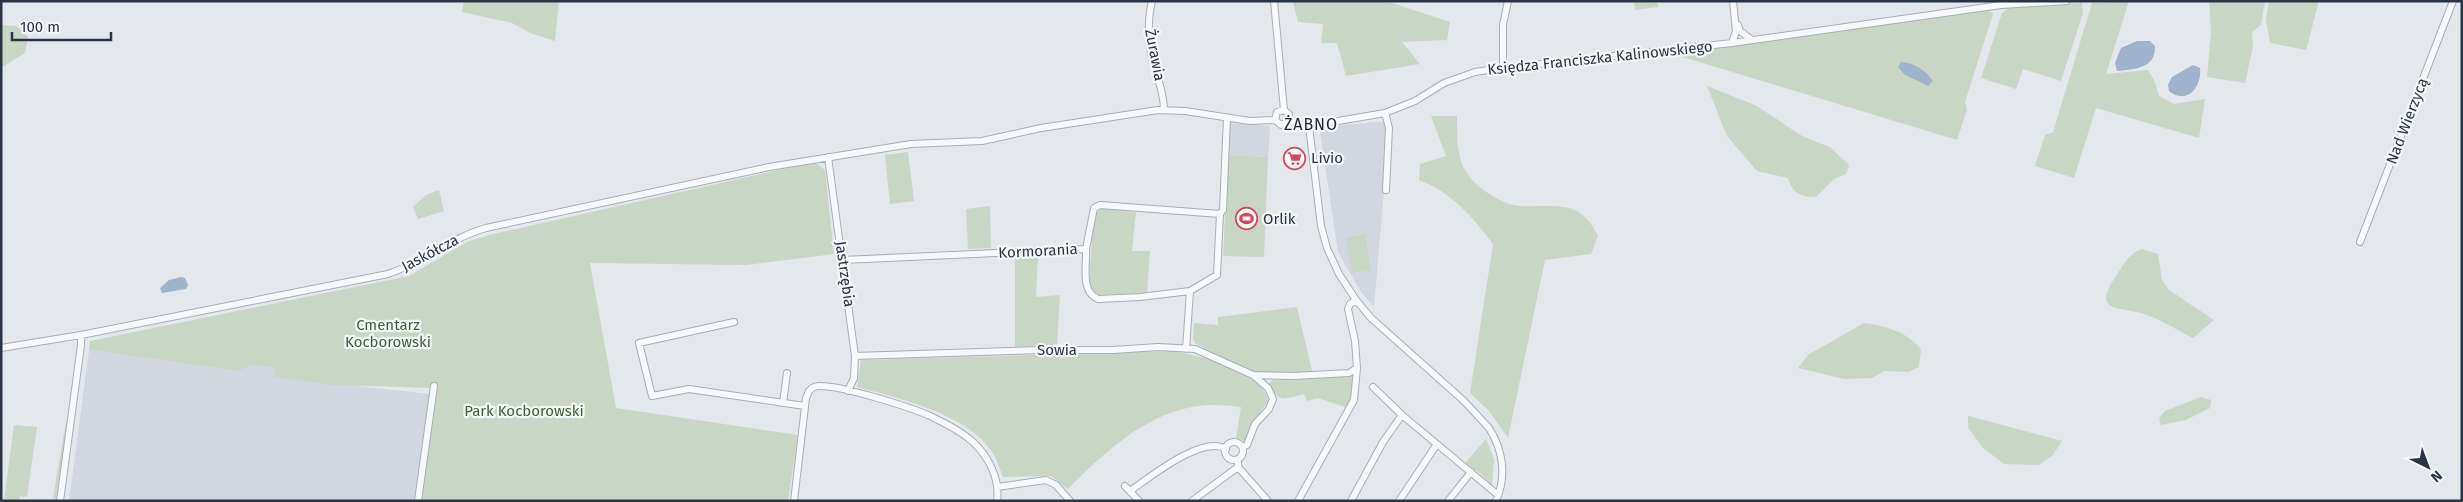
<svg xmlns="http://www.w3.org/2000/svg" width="2463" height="502" font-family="'Fira Sans',sans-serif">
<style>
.built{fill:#d2d6de}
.green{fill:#c9d6c5}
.water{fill:#9fb4cc}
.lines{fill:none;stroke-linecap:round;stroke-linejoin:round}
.minor-casing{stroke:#a9aeb7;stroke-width:8}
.minor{stroke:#f7f8fa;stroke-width:6}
.labels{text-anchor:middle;stroke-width:4.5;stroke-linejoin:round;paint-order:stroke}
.street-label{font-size:15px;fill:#2b3445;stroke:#f4f6f9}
.poi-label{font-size:15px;fill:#2b3445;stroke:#f4f6f9;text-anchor:start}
.park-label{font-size:15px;fill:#3f6138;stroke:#f4f6f9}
.neighbourhood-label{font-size:16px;letter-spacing:1px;fill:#1d2536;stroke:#f4f6f9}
</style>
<rect width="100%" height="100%" fill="#e4e7ec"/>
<path class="built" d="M 1386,121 L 1384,191 L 1374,307 L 1361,292 L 1338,252 L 1320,133 L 1334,126 Z
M 1230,123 L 1270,126 L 1268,157 L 1228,155 Z
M 89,350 L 229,370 L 241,370 L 252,365 L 275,368 L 275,377 L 430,394 L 415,501 L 69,501 Z"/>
<path class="green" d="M 464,1 L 559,1 L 555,41 L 530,33 L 512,23 L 462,12 Z
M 1289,1 L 1386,1 L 1450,22 L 1447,40 L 1402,42 L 1420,64 L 1346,76 L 1337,43 L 1321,43 L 1323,24 L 1298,22 L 1293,2 Z
M 1634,1 L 1657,1 L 1658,7 L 1635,10 Z
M 2129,1 L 2106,74 L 2148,70 L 2154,80 L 2159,96 L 2174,104 L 2205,99 L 2199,138 L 2096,108 L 2074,178 L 2035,166 L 2045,135 L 2053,132 L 2092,3 Z
M 2209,1 L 2265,1 L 2261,25 L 2252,32 L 2253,46 L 2245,83 L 2207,77 L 2211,33 Z
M 2269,1 L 2319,1 L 2306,50 L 2270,43 L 2266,20 Z
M 2082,3 L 2083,13 L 2061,81 L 2023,69 L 2016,89 L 1981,78 L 2002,13 L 2008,8 Z
M 1988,9 L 1993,14 L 1965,102 L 1967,110 L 1957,140 L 1673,54 Z
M 1,25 L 17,26 L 28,37 L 25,53 L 1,68 Z
M 1707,86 L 1757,106 L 1802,136 L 1830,147 L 1849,165 L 1846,174 L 1834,179 L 1816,197 C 1801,197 1792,193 1788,178 L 1757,171 L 1727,136 Z
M 1431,116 L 1457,116 C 1457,153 1457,174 1491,195 C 1499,200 1509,205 1519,206 C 1533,207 1560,204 1572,209 C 1585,214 1592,224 1598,236 L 1591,254 L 1545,260 L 1508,438 L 1489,411 L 1470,393 L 1493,244 C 1473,217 1451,192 1419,180 L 1420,164 L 1446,156 Z
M 908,152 L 914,201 L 890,204 L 885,155 Z
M 1228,155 L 1268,157 L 1264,257 L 1223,256 Z
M 814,162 L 825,170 L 834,254 L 747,265 L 590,263 L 616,408 L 798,435 L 788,501 L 420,501 L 432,388 L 333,385 L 274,377 L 275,368 L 252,365 L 241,370 L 229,370 L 89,350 L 90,341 L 409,276 L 467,242 L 489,235 Z
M 439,190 L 444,211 L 418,219 L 413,207 L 426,195 Z
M 990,206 L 991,248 L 968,249 L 966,209 Z
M 1101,209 L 1136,212 L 1132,251 L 1150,251 L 1147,293 L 1096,295 L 1089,286 L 1093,220 L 1095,214 Z
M 1365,234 L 1371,270 L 1352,273 L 1346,238 Z
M 2142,249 L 2158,254 L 2162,280 L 2169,290 L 2214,320 L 2193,338 C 2177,330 2160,319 2144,314 C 2118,306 2091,313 2116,276 C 2124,264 2128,254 2142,249 Z
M 1015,256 L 1038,256 L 1036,297 L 1060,295 L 1057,346 L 1015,347 Z
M 1297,307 L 1312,371 L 1271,374 L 1250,371 L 1196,344 L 1193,339 L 1194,323 L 1218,325 L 1218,317 Z
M 1864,323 C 1886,326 1907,332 1921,349 L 1919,367 L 1908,372 L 1884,371 L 1872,378 L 1844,379 L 1798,368 L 1808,355 Z
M 1173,351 C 1200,356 1263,370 1268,401 L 1249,428 L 1247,439 L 1245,441 L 1236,438 L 1241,407 C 1225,405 1208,404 1192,407 C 1142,416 1102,455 1068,489 L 1051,476 L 1003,477 C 1000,469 997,459 992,452 C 968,414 898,398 857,387 L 861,360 Z
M 1337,375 L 1354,375 L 1353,393 L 1348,408 L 1318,398 L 1307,401 L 1304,394 C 1284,399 1280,404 1269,384 L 1272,380 Z
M 2201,397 L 2211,400 L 2210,408 L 2186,420 L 2161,425 L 2159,418 L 2165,411 Z
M 1968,416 L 1969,416 L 2062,441 L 2052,456 L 2039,465 L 2004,464 L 1982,447 L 1968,427 Z
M 66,422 L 68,424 L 56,499 L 53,498 Z
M 14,425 L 37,427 L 27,497 L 20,496 L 18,501 L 4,501 Z
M 1486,439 L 1494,460 L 1492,485 L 1480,473 L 1464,464 Z"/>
<path class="water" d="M 2137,41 L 2150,41 L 2155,46 C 2156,69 2134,69 2117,71 L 2115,63 L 2121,48 Z
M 1901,62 C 1914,62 1926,71 1933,81 L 1928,86 L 1905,75 L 1898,67 Z
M 2193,65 L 2200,68 C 2202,88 2186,105 2169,91 L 2168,85 L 2172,77 Z
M 181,277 L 185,278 L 188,285 L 186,289 L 162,293 L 160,288 L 169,280 Z"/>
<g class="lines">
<defs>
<path id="minor" d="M 1152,1 C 1147,21 1148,48 1155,68 C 1159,82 1164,95 1164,110
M 1274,1 L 1284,110
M 1738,25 L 1740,31 L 1752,40
M 1732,43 L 1736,31 L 1733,1
M 1503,68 L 1503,25 L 1508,1
M 1385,113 L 1389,128 L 1386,190
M 1275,120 L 1277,112 L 1284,110 L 1289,114 L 1289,121
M 1275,120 L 1281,125 L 1289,121
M 1289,121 L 1309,126 L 1385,113 L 1415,101 L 1444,83 L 1475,72 L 1495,69 L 1732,43 L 2001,5 L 2067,1
M 1309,126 L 1321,226 L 1327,248 L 1339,274 L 1356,300 L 1371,318 L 1464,401 L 1489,428 C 1503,450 1507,476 1496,501
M 828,157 L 855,356 L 854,378 L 848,391
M 2360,242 L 2453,1
M 1086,249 L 1094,208 L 1100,205 L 1220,214
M 843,260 L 1086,249 C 1087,265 1080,292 1098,299 L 1140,297 L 1190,291 L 1186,349
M 1190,291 L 1217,275 L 1220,214 L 1223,210 L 1227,118
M 734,322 L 639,343 L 652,396 L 689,389 L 805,406
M 1,348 L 81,335 L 388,274 C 423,262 451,238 486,228 L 769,167 L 911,144 L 982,141 L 1041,128 L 1158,110 L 1185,111 L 1250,121 L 1275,120
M 855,356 L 1042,350 L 1113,350 L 1158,347 L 1195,349 L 1253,375 L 1268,388 L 1273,399 L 1269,409 L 1255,424 L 1247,445 L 1242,447
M 1253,375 L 1293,376 L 1349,373 L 1357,368
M 1373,387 L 1402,415 L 1498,495
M 783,403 L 787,373
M1225 451a9 9 0 1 1 18 0a9 9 0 1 1-18 0Z
M 1238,463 L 1238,467 L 1268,501
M 1125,486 L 1139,501
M 997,487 L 1046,480 L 1056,485 L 1070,501
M 1130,491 C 1149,478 1203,434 1226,449
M 60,501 L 81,345 L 81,335
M 418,501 L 434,386
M 794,501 L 806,398 L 809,391 C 812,388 814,386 819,386 C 840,385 910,407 930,416 C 945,423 961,431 973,442 C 989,457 1000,479 997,501
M 1192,501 L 1238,467
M 1298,501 L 1354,400 L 1357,368 L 1355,341 L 1348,309 L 1350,304 L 1356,300
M 1351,501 L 1383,442 L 1402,415
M 1399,501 L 1437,444
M 1448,501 L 1471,472"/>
</defs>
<use href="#minor" class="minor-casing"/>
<use href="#minor" class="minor"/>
</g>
<defs>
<symbol id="supermarket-ring" viewBox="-11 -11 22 22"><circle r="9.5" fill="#f4f6f9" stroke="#d1495b" stroke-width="1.5"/><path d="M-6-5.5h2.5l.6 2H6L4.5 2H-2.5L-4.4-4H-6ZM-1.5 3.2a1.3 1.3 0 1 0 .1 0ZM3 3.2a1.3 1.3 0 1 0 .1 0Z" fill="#d1495b"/></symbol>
<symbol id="stadium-ring" viewBox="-11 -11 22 22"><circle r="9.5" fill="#f4f6f9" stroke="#d1495b" stroke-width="1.5"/><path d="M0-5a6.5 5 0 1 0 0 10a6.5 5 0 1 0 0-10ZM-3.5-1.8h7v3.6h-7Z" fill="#d1495b"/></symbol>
</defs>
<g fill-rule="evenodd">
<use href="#supermarket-ring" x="1282" y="146" width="25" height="25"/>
<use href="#stadium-ring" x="1234" y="206" width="25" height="25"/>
</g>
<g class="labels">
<g class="street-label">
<text transform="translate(1155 55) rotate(79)" y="5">Żurawia</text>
<text transform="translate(1600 58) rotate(-6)" y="5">Księdza Franciszka Kalinowskiego</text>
<text transform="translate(2407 121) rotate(-69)" y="5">Nad Wierzycą</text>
<text transform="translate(1038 251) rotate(-3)" y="5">Kormorania</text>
<text transform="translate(430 253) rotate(-28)" y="5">Jaskółcza</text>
<text transform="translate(845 274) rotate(82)" y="5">Jastrzębia</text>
<text x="1057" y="355">Sowia</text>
</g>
<g class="poi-label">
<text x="1311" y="163">Livio</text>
<text x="1263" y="224">Orlik</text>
</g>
<g class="park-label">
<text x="388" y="330">Cmentarz<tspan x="388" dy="17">Kocborowski</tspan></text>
<text x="524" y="416">Park Kocborowski</text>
</g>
<g class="neighbourhood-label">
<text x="1311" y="130">ŻABNO</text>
</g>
</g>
<rect width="2463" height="502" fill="none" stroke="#2b3445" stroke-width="5"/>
<g transform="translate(2428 467) rotate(138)" stroke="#f4f6f9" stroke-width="4" paint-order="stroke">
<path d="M0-4L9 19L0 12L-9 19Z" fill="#2b3445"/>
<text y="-8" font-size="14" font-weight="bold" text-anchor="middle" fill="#2b3445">N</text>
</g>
<path d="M12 32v8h99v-8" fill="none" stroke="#2b3445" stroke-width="2.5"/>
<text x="20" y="32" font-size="15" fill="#2b3445" stroke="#f4f6f9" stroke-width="4" paint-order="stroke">100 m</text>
</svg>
